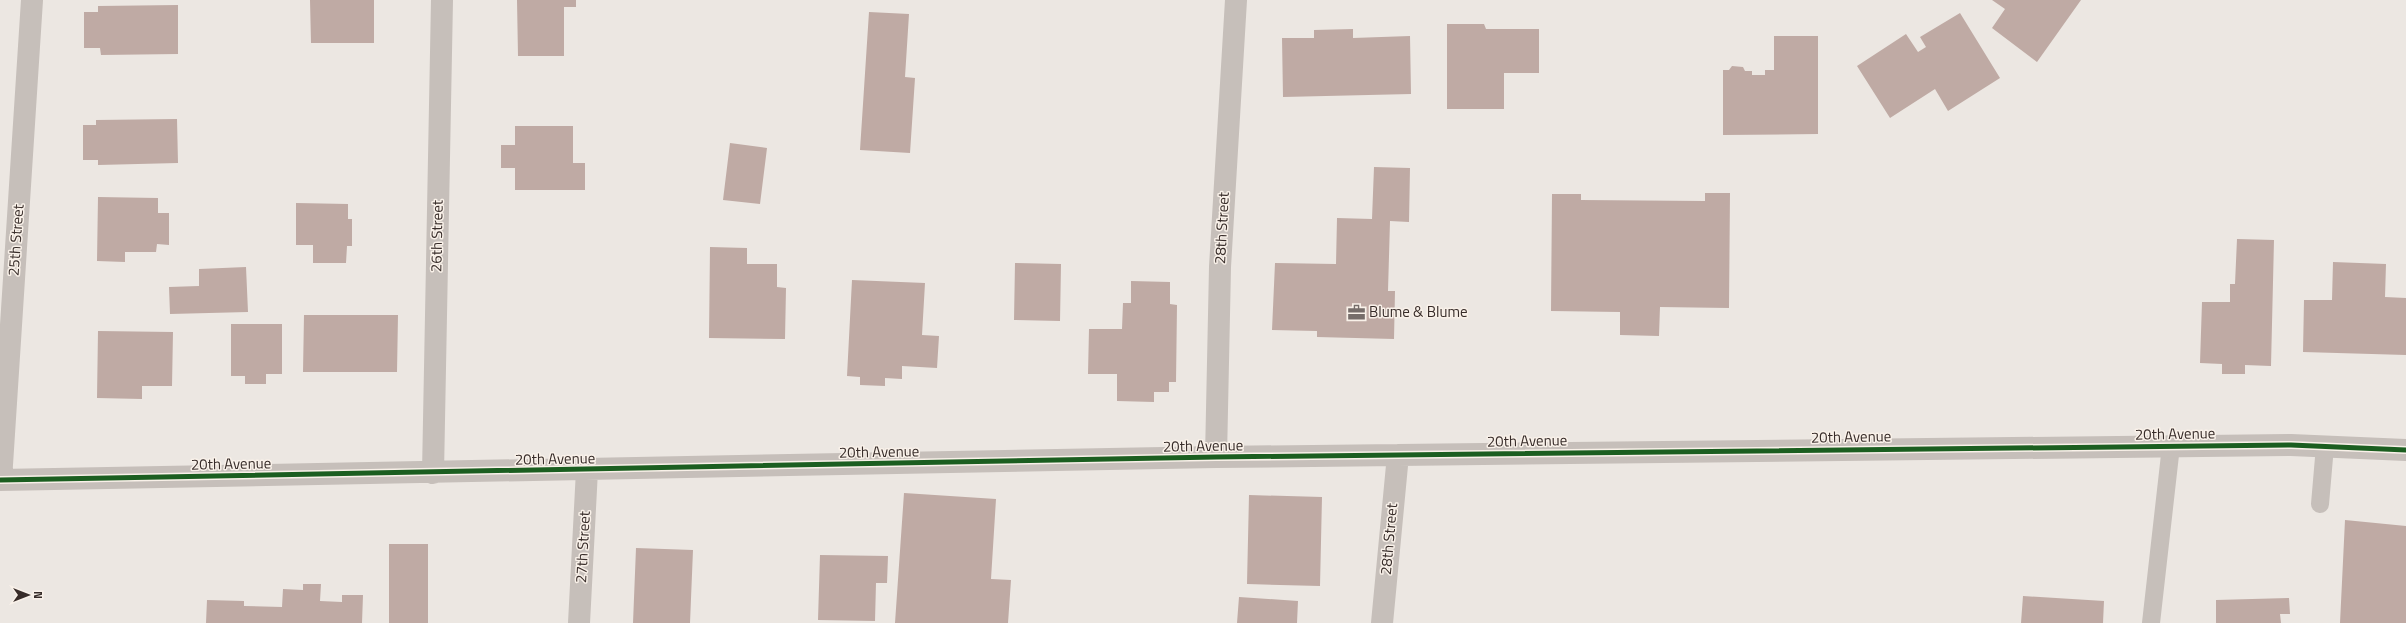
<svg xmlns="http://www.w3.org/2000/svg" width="2406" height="623" font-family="'Titillium Web',sans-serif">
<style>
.building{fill:#bfaaa4}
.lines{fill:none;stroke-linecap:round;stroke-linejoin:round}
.service{stroke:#c6bfba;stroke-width:18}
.minor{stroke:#c6bfba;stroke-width:22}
.cycleway-casing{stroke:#f9f1e9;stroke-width:8}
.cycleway{stroke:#1b5e20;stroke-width:5}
.labels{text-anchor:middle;stroke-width:3;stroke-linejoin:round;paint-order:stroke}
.street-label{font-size:15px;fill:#372c29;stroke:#f9f1e9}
.poi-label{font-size:15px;fill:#372c29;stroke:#f9f1e9;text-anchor:start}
</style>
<rect width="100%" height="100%" fill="#ece7e2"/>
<path class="building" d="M 310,0 L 374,0 L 374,43 L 311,43 Z
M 517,0 L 576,0 L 576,7 L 564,7 L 564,56 L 518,56 Z
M 1992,0 L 2081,0 L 2037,62 L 1992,28 L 2005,9 Z
M 178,5 L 178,54 L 101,55 L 100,48 L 84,48 L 84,12 L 98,12 L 98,6 Z
M 869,12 L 909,14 L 905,77 L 915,78 L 910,153 L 860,150 Z
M 1960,13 L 2000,78 L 1948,111 L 1935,89 L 1890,118 L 1857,66 L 1906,34 L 1918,52 L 1926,47 L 1920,37 Z
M 1447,24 L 1484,24 L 1486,29 L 1539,29 L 1539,73 L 1504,73 L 1504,109 L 1447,109 Z
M 1353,29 L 1353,38 L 1410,36 L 1411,94 L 1283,97 L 1282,38 L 1314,38 L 1314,30 Z
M 1774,36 L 1818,36 L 1818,134 L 1723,135 L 1723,70 L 1729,70 L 1732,66 L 1743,67 L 1745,71 L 1752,71 L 1752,75 L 1765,75 L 1765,70 L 1774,70 Z
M 177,119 L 178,163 L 98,165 L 98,160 L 83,160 L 83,125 L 96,125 L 96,120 Z
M 515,126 L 573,126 L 573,163 L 585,163 L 585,190 L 515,190 L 515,168 L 501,168 L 501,145 L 515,145 Z
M 730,143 L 767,148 L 760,204 L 723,200 Z
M 1374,167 L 1410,168 L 1409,222 L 1390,221 L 1388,291 L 1395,291 L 1394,339 L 1317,337 L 1317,331 L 1272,330 L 1275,263 L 1336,264 L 1337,218 L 1372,219 Z
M 1705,193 L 1730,193 L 1729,308 L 1660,307 L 1659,336 L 1620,335 L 1620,312 L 1551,311 L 1552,194 L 1581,194 L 1581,200 L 1705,201 Z
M 98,197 L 158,198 L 158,213 L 169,213 L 169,245 L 157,244 L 156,252 L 125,252 L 125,262 L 97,261 Z
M 296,203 L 348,204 L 348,219 L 352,219 L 352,246 L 347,246 L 346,263 L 313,263 L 313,245 L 296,245 Z
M 2237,239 L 2274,240 L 2271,366 L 2245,365 L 2245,374 L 2222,374 L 2222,364 L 2200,363 L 2202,302 L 2230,302 L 2230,284 L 2235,284 Z
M 710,247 L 747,248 L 747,264 L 777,264 L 777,287 L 786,288 L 785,339 L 709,338 Z
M 2333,262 L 2386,264 L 2385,297 L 2406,298 L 2406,355 L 2303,352 L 2304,300 L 2332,300 Z
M 1015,263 L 1061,264 L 1060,321 L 1014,320 Z
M 246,267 L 248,312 L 170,314 L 169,287 L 199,286 L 199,269 Z
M 852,280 L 925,283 L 922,335 L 939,336 L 937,368 L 902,366 L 902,379 L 885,378 L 885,386 L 860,385 L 860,377 L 847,376 Z
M 1131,281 L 1170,282 L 1170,304 L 1177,305 L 1176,382 L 1169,382 L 1169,392 L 1154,392 L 1154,402 L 1117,401 L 1117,374 L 1088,374 L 1089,329 L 1122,329 L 1123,303 L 1131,303 Z
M 304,315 L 398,315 L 397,372 L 303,372 Z
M 231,324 L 282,324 L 282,374 L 266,374 L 266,384 L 245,384 L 245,376 L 231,376 Z
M 98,331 L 173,332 L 172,386 L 142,386 L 142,399 L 97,398 Z
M 904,493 L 996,499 L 991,579 L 1011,580 L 1008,623 L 895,623 Z
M 1249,495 L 1322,497 L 1320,586 L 1247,584 Z
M 2345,520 L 2406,526 L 2406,623 L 2340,623 Z
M 389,544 L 428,544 L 428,623 L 389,623 Z
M 636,548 L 693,550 L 690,623 L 633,623 Z
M 820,555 L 888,556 L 887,583 L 876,583 L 875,621 L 818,620 Z
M 303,584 L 321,584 L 320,601 L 342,602 L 342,595 L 363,595 L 362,623 L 206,623 L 207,600 L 244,601 L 244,606 L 282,607 L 283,589 L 303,590 Z
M 2023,596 L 2104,601 L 2103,623 L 2021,623 Z
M 1239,597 L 1298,601 L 1297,623 L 1237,623 Z
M 2289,598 L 2290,614 L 2280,614 L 2281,623 L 2216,623 L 2216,600 Z"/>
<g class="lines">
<path class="service" d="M 2320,504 L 2325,446
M 2151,623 L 2171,446"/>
<path class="minor" d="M 1216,457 L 1220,267 L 1236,0
M 433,473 L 442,0
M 0,480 L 1216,457 L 2291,445 L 2406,450
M 1,480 L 32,0
M 579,623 L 587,470
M 1382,623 L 1398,455"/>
<defs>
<path id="cycleway" d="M 0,480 L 1216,457 L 2291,445 L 2406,450"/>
</defs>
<use href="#cycleway" class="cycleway-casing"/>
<use href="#cycleway" class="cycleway"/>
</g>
<defs>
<symbol id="office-bare" viewBox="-9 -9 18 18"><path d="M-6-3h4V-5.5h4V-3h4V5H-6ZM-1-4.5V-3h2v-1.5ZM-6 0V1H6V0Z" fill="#766d6a" stroke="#f9f1e9" stroke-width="2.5" paint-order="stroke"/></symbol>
</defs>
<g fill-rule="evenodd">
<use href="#office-bare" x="1344" y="300" width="25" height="25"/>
</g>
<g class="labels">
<g class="street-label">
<text transform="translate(1222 228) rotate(-87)" y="5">28th Street</text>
<text transform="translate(437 236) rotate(-89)" y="5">26th Street</text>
<text transform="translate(16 240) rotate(-86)" y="5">25th Street</text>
<text transform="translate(2175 434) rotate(-1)" y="5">20th Avenue</text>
<text transform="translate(1851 437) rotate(-1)" y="5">20th Avenue</text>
<text transform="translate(1527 441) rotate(-1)" y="5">20th Avenue</text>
<text transform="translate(1203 446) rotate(-1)" y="5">20th Avenue</text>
<text transform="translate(879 452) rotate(-1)" y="5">20th Avenue</text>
<text transform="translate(555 459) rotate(-1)" y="5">20th Avenue</text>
<text transform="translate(231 464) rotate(-1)" y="5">20th Avenue</text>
<text transform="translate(1389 539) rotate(-85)" y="5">28th Street</text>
<text transform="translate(583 547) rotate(-87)" y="5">27th Street</text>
</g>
<g class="poi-label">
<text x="1369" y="317">Blume &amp; Blume</text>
</g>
</g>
<g transform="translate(28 595) rotate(90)" stroke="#f9f1e9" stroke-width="3" paint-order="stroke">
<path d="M0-3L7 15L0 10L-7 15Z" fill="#372c29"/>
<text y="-6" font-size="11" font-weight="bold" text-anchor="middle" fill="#372c29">N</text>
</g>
</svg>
